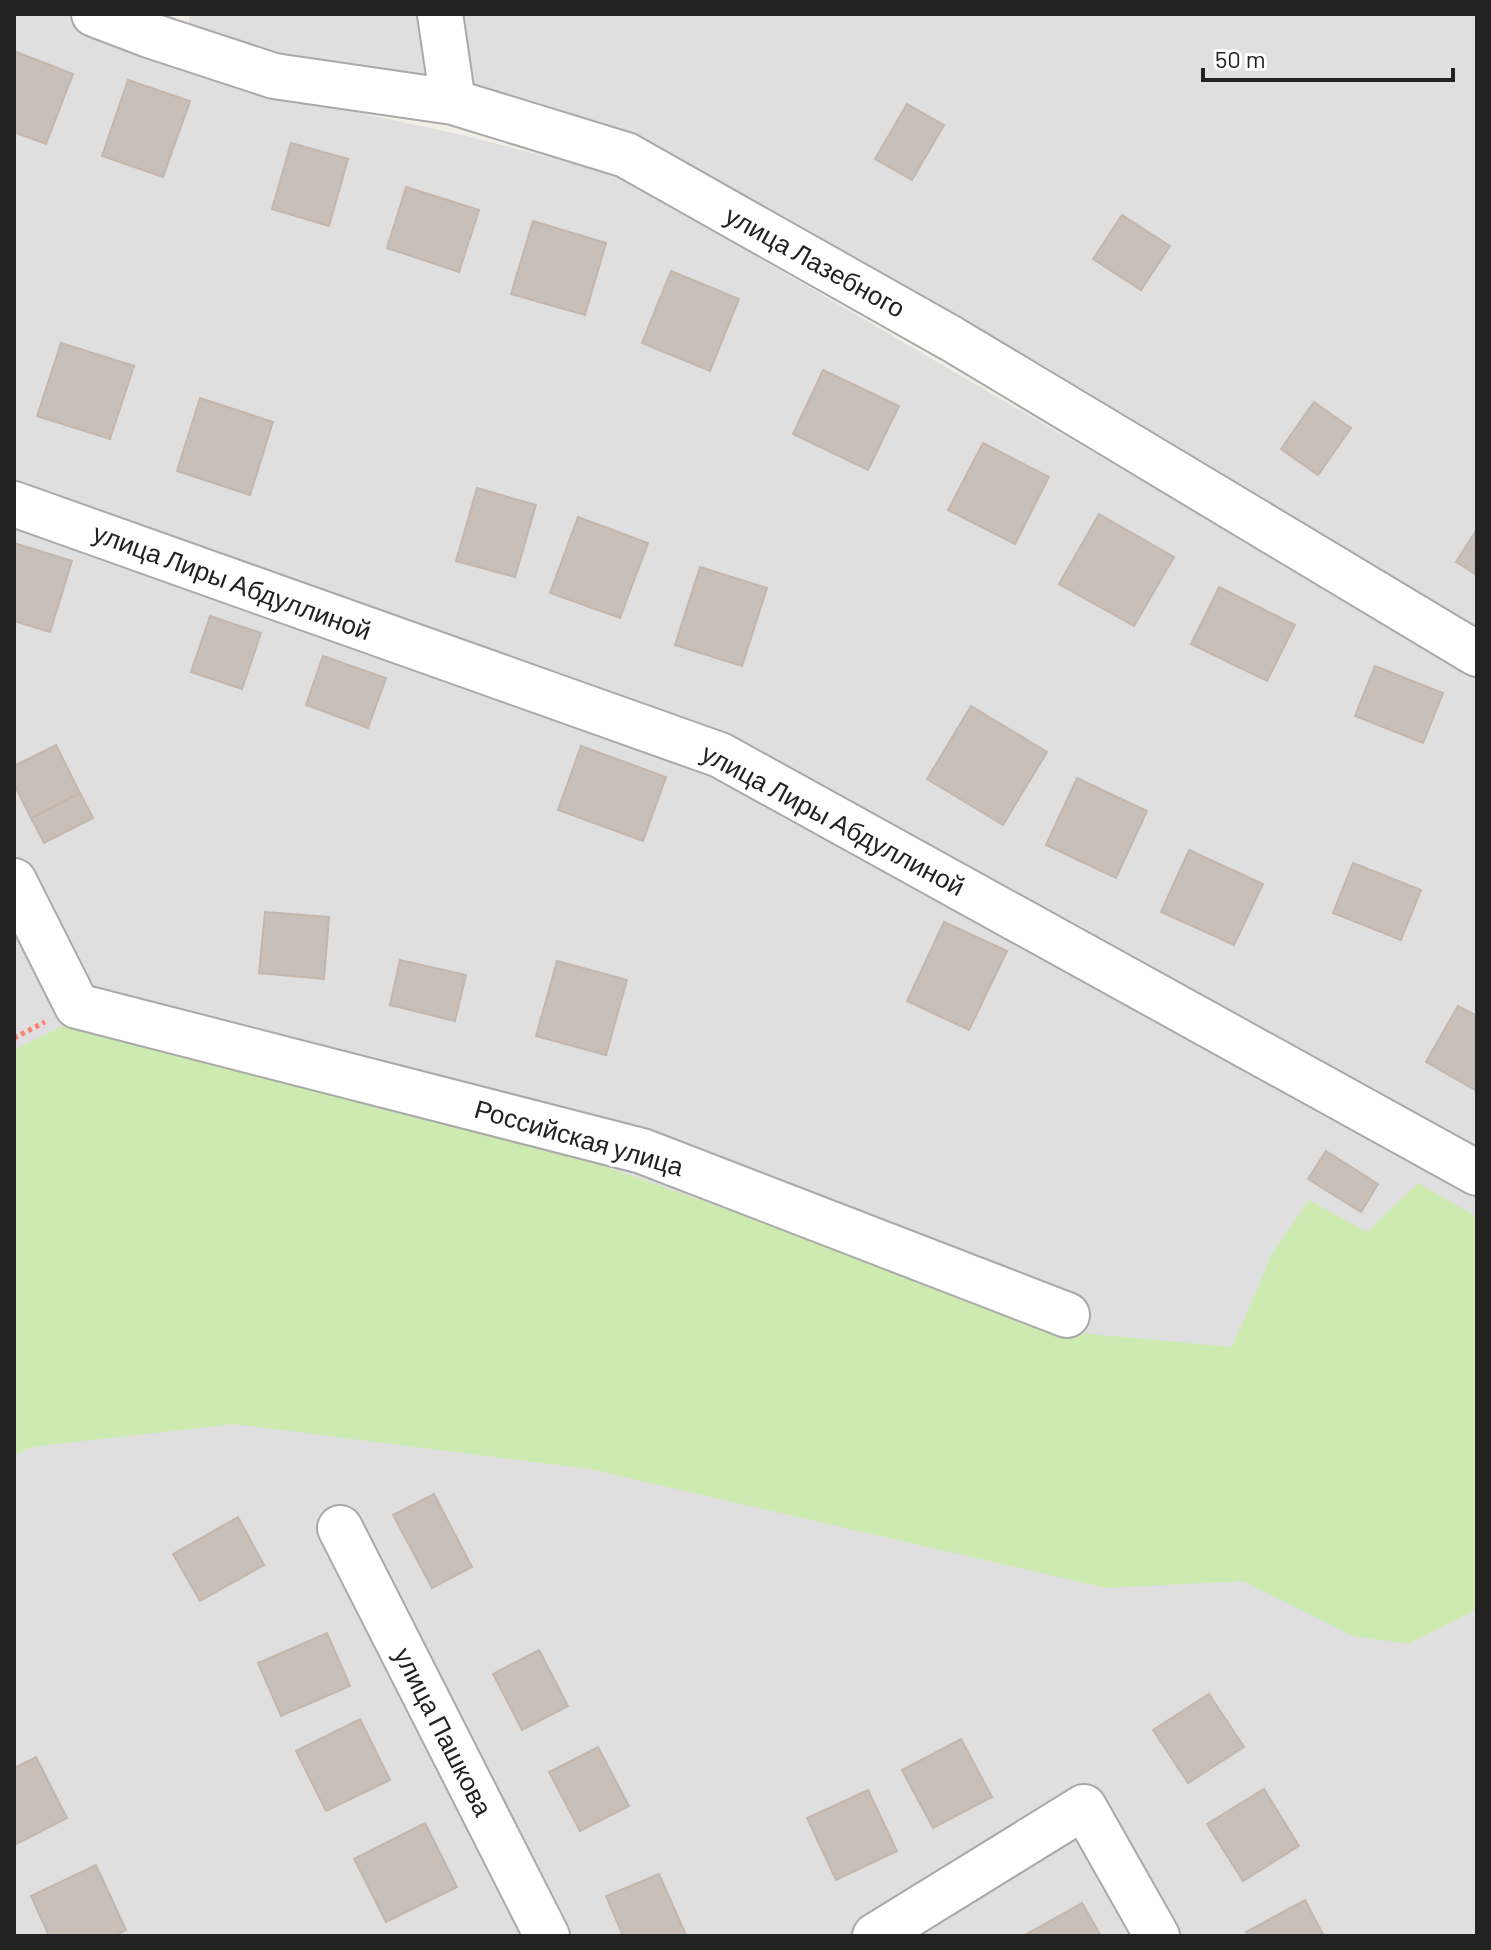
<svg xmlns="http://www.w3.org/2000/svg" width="1491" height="1950" font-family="Barlow,sans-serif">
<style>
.residential{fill:#e0dfdf}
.grass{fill:#cdebb0}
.building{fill:#c7bfb8;stroke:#c4b6ab;stroke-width:2}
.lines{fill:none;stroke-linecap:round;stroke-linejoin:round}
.minor-casing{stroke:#a9a9a9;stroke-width:48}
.path{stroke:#fa8072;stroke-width:5;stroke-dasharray:4 4;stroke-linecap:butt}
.minor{stroke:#fff;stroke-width:44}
.labels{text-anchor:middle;stroke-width:8;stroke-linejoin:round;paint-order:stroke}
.street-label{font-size:26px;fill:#222;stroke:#fff}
</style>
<rect width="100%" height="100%" fill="#f2efe9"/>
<path class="residential" d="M 14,14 L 172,14 L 169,56 L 258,91 L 467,136 L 616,175 L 1477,676 L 1477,1936 L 14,1936 Z
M 190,14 L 1477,14 L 1477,640 L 634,134 L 480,93 L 284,64 L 189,24 Z"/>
<path class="grass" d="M 69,1023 L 504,1131 L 1079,1333 L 1232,1347 L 1273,1252 L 1309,1200 L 1367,1232 L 1418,1183 L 1477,1217 L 1477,1609 L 1408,1644 L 1353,1636 L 1243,1581 L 1106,1588 L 589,1469 L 234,1424 L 31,1447 L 14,1456 L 14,1050 Z"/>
<path class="building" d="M 14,51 L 73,74 L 46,144 L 14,132 Z
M 128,80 L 190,101 L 163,177 L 102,156 Z
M 907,104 L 944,125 L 912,180 L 875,159 Z
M 291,143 L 348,159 L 329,226 L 272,209 Z
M 406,187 L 479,210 L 459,272 L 387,248 Z
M 1122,215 L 1170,246 L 1141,290 L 1093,259 Z
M 533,221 L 606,243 L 585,315 L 511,294 Z
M 671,271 L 739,299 L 710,371 L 642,343 Z
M 61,343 L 134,366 L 110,439 L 37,416 Z
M 823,370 L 899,406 L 868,470 L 793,434 Z
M 200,398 L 273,422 L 250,495 L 177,471 Z
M 1314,402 L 1351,428 L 1318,475 L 1281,449 Z
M 983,443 L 1049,477 L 1015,544 L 948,510 Z
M 477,488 L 536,505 L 515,577 L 456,561 Z
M 1099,514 L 1174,557 L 1134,626 L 1059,584 Z
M 578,517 L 648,543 L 620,618 L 550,593 Z
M 1477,529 L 1477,575 L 1456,562 Z
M 14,543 L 72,561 L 50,632 L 14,621 Z
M 700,567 L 767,588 L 742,666 L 675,645 Z
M 1219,587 L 1295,625 L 1267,681 L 1191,644 Z
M 210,616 L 261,633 L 242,689 L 191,672 Z
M 323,656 L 386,678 L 368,728 L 306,705 Z
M 1375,666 L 1443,693 L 1423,743 L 1355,716 Z
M 971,706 L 1047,752 L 1003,825 L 927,779 Z
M 56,745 L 80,793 L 31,818 L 14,784 L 14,766 Z
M 581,746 L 666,777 L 643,841 L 558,810 Z
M 1077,778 L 1147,811 L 1116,878 L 1046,845 Z
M 80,793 L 93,818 L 44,843 L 31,818 Z
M 1189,850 L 1263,884 L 1234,945 L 1161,912 Z
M 1353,863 L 1421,890 L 1401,940 L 1333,913 Z
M 265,912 L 329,917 L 324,979 L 259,973 Z
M 944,922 L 1007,951 L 969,1030 L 907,1001 Z
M 400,960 L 466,975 L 455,1021 L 390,1005 Z
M 557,961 L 627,980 L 606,1055 L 536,1036 Z
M 1458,1006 L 1477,1016 L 1477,1091 L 1426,1062 Z
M 1326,1151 L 1378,1184 L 1361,1212 L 1308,1179 Z
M 434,1494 L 472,1567 L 432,1588 L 393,1515 Z
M 238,1517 L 264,1565 L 200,1601 L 173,1554 Z
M 327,1633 L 350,1686 L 281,1716 L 258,1663 Z
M 539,1650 L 568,1706 L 522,1730 L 493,1674 Z
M 1209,1694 L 1244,1747 L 1188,1783 L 1153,1730 Z
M 360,1719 L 390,1780 L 326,1811 L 296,1751 Z
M 961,1739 L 992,1797 L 933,1828 L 902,1770 Z
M 598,1747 L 629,1806 L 580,1831 L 549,1772 Z
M 36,1757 L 67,1818 L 14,1845 L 14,1768 Z
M 1264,1789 L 1299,1846 L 1243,1881 L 1207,1824 Z
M 868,1790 L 897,1851 L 836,1880 L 807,1818 Z
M 425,1823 L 457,1887 L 386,1922 L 354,1859 Z
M 96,1865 L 126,1930 L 115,1936 L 49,1936 L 31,1896 Z
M 659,1874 L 686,1935 L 623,1936 L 606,1896 Z
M 1305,1900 L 1324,1936 L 1248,1936 L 1246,1932 Z
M 1082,1903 L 1101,1936 L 1026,1936 L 1025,1935 Z"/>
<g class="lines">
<defs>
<path id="minor" d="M 94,14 L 149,35 L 274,76 L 453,102 L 626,155 L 952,339 L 1477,654
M 440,14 L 453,102
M 14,504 L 720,755 L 1477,1173
M 14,881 L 77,1006 L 642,1151 L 1067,1315
M 340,1528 L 547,1936
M 875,1936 L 1084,1807 L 1157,1936"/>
</defs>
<use href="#minor" class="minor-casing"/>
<path class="path" d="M 14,1038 L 45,1022"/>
<use href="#minor" class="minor"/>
</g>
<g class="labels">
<g class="street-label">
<text transform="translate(815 262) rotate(29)" y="9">улица Лазебного</text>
<text transform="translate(232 582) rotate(20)" y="9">улица Лиры Абдуллиной</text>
<text transform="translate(833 820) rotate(28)" y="9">улица Лиры Абдуллиной</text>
<text transform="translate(579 1138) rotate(16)" y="9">Российская улица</text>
<text transform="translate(443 1732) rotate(63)" y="9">улица Пашкова</text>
</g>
</g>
<rect width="1491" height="1950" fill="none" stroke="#222222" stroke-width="32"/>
<path d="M1203 68v12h250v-12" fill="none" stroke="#222222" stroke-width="4"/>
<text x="1215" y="68" font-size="24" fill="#222222" stroke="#ffffff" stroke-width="6" paint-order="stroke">50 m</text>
</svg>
